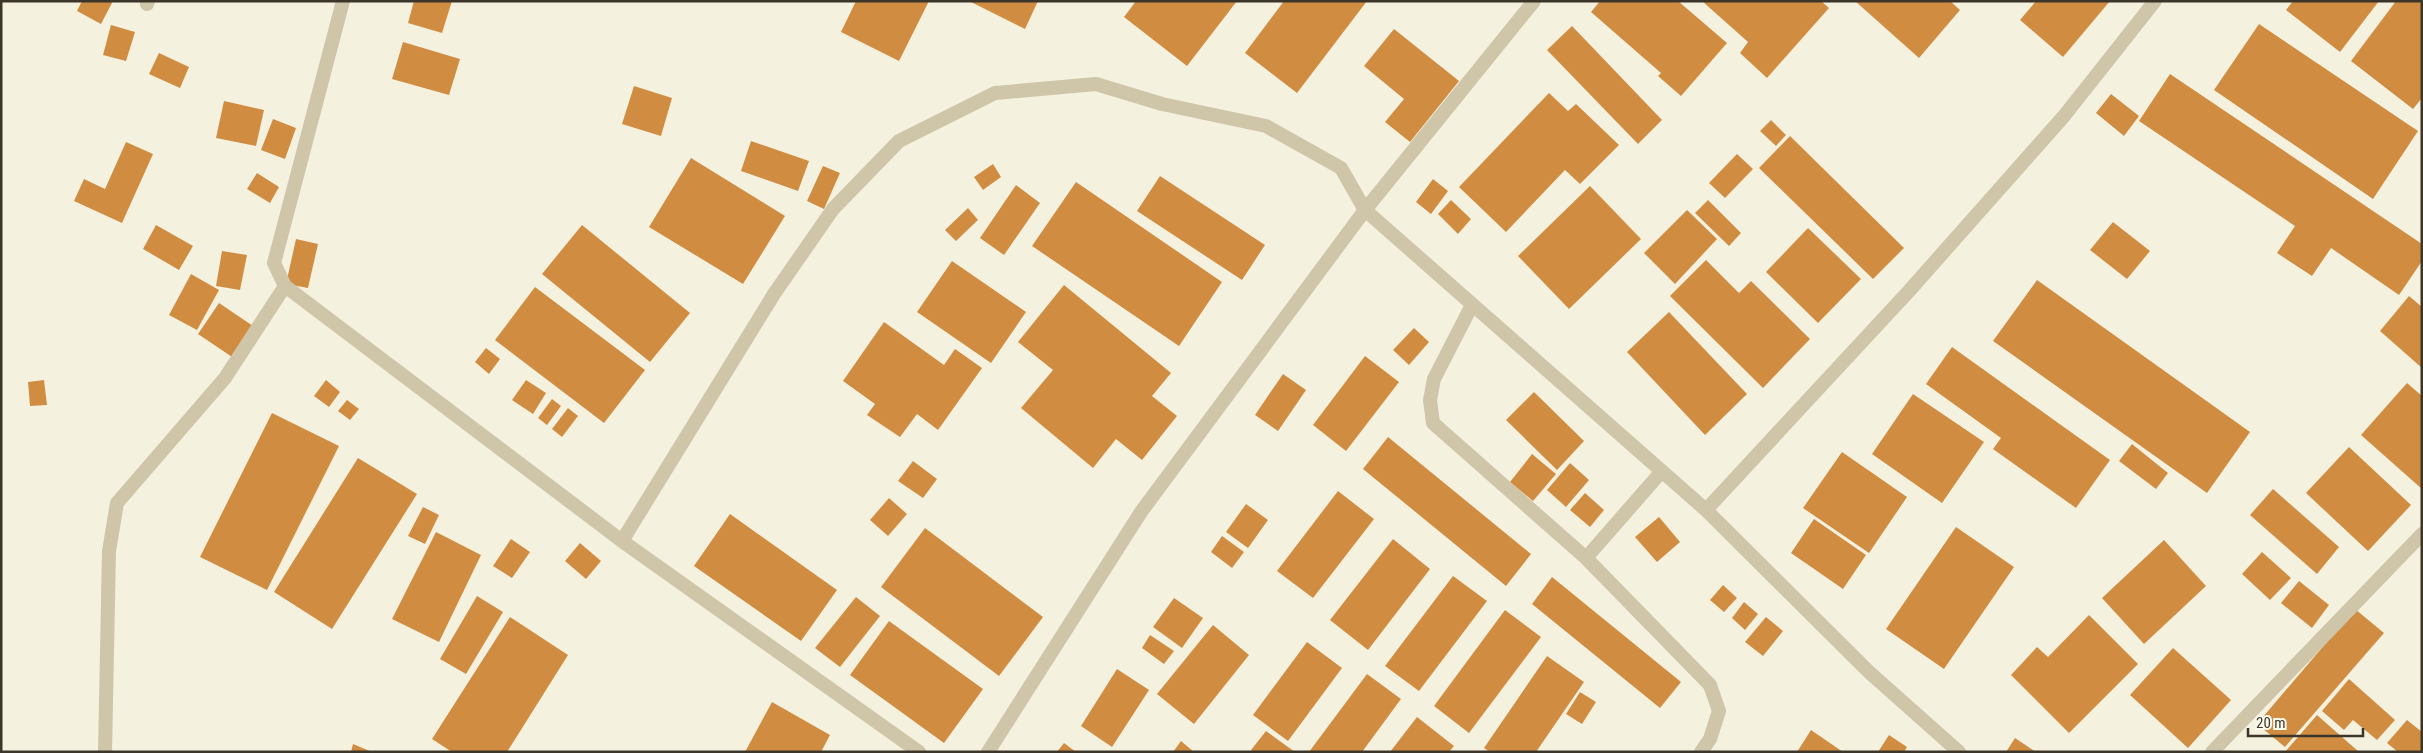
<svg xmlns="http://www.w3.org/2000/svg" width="2423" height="753" font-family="'Roboto Condensed',sans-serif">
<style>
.building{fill:#d08d42}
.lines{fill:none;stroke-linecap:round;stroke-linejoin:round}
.service{stroke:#cfc5a9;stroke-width:14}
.minor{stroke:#cfc5a9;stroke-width:14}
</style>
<rect width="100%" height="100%" fill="#f5f1df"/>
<path class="building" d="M 82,1 L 113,1 L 101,24 L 77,11 Z
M 414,1 L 452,1 L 442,33 L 408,23 Z
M 856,1 L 929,1 L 899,61 L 841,32 Z
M 969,1 L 1038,1 L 1025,29 Z
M 1136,1 L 1237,1 L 1187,66 L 1124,17 Z
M 1284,1 L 1367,1 L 1297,93 L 1245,53 Z
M 1600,1 L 1678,1 L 1727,43 L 1681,96 L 1658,76 L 1661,73 L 1591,12 Z
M 1702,1 L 1821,1 L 1829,8 L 1767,78 L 1740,53 L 1748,42 Z
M 1855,1 L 1950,1 L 1960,10 L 1919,58 Z
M 2036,1 L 2110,1 L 2063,57 L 2020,20 Z
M 2293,1 L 2379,1 L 2340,52 L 2286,10 Z
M 2396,1 L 2422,1 L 2422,98 L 2413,109 L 2351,61 Z
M 2259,24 L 2418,131 L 2373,199 L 2214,90 Z
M 111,25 L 135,32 L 126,61 L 103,55 Z
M 1572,26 L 1662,120 L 1638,144 L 1547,50 Z
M 1394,29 L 1459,81 L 1410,142 L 1385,122 L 1404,99 L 1364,66 Z
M 403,42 L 460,59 L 449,95 L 392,79 Z
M 159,53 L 189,67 L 180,88 L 149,74 Z
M 2170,74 L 2422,244 L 2422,261 L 2399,295 L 2331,248 L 2312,276 L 2277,253 L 2295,226 L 2139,121 Z
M 634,86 L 672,98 L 661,136 L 622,124 Z
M 1549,93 L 1568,111 L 1576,104 L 1619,145 L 1580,184 L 1565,170 L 1506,232 L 1459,187 Z
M 2111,94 L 2139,116 L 2124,136 L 2096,113 Z
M 224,101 L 264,110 L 256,146 L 216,138 Z
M 273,119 L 296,128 L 285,159 L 261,150 Z
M 1771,120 L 1786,135 L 1776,146 L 1760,131 Z
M 1790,136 L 1904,248 L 1873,279 L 1759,168 Z
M 751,141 L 809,161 L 798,191 L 741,171 Z
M 126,142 L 153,154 L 122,223 L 74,201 L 84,179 L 105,189 Z
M 1737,154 L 1753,169 L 1725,198 L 1709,183 Z
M 691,158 L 785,216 L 743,284 L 649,227 Z
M 993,164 L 1001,177 L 983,190 L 974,177 Z
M 823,166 L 840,173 L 824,209 L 807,201 Z
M 257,173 L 279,187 L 270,203 L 247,189 Z
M 1160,176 L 1265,245 L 1242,280 L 1137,211 Z
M 1433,179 L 1448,191 L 1431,214 L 1416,202 Z
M 1076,182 L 1222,282 L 1179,346 L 1032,246 Z
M 1016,185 L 1040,203 L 1004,255 L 980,238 Z
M 1590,186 L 1641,239 L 1569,309 L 1518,256 Z
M 1451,200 L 1471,219 L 1458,234 L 1438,214 Z
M 1708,200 L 1741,233 L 1729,246 L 1695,213 Z
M 968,208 L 978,220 L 956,241 L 945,230 Z
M 1687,210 L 1717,239 L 1675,284 L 1644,253 Z
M 2113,222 L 2150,251 L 2127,279 L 2090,250 Z
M 156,225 L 193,246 L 179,270 L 143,249 Z
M 582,225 L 690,313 L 650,362 L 542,274 Z
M 1808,228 L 1861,279 L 1818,323 L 1766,272 Z
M 296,239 L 318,244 L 308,288 L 286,284 Z
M 222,251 L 247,255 L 240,290 L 216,286 Z
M 1706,260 L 1739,293 L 1751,281 L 1810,339 L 1763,388 L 1670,296 Z
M 952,261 L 1026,312 L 991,363 L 917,312 Z
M 191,274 L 219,290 L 197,330 L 169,315 Z
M 2037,280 L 2250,432 L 2207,493 L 1993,341 Z
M 1064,285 L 1171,373 L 1152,396 L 1177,416 L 1142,460 L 1116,439 L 1093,468 L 1021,408 L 1053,370 L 1018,342 Z
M 535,287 L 645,370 L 604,423 L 495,340 Z
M 2409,296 L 2422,307 L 2422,368 L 2380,331 Z
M 219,303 L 256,328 L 235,359 L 198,334 Z
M 1669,312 L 1747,394 L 1705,435 L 1627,352 Z
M 884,322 L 944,365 L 955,349 L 982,368 L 938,430 L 917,414 L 900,437 L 867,415 L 875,404 L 843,381 Z
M 1414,328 L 1429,342 L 1409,365 L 1393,350 Z
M 1952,347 L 2110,460 L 2076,508 L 1993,449 L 2001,438 L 1926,384 Z
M 486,348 L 500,359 L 489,374 L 475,362 Z
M 1365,356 L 1399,382 L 1346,451 L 1313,425 Z
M 1283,374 L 1306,390 L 1278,431 L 1255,415 Z
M 44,380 L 47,405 L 30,406 L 28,382 Z
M 326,380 L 340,392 L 329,407 L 314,396 Z
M 526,380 L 546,393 L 533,414 L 512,400 Z
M 2407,383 L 2422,396 L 2422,489 L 2361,435 Z
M 1534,392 L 1584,441 L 1557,470 L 1506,420 Z
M 1913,394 L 1984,442 L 1942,503 L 1872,454 Z
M 552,399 L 561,406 L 547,425 L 538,418 Z
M 347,400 L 359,409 L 350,420 L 338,411 Z
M 568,408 L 578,416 L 562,437 L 552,429 Z
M 272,413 L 339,446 L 267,590 L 200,557 Z
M 1388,437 L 1531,554 L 1506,586 L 1363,469 Z
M 2132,444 L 2168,473 L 2156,489 L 2119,461 Z
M 2349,447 L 2411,505 L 2368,551 L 2306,493 Z
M 1842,452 L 1907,497 L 1869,553 L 1803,508 Z
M 1532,454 L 1556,474 L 1533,501 L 1510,482 Z
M 358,458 L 417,494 L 332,629 L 274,592 Z
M 913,461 L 937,479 L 923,498 L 898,481 Z
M 1570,463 L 1589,480 L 1566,507 L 1547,490 Z
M 2273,489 L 2339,547 L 2317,574 L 2250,515 Z
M 1338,491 L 1374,519 L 1313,598 L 1277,571 Z
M 1585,493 L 1604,510 L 1590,527 L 1570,510 Z
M 889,498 L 907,514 L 888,536 L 870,520 Z
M 1246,504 L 1268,520 L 1248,548 L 1226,532 Z
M 423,507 L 439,515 L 425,544 L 408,536 Z
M 730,514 L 837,590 L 801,641 L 694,566 Z
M 1659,517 L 1680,542 L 1657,562 L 1635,537 Z
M 1814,519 L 1866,555 L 1843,589 L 1791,553 Z
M 1956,527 L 2014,567 L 1944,669 L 1886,629 Z
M 925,528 L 1043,617 L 999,676 L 881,587 Z
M 436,532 L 481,555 L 439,642 L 392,619 Z
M 1222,536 L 1244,552 L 1232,568 L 1211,552 Z
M 511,539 L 530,552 L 512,578 L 493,566 Z
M 1393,539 L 1430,569 L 1368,650 L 1330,620 Z
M 2164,540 L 2206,586 L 2144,644 L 2102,598 Z
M 580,543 L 601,561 L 586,579 L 565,561 Z
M 2262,552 L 2291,578 L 2270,600 L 2242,574 Z
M 1453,576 L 1487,601 L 1419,691 L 1385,666 Z
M 1552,577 L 1681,682 L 1660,708 L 1532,604 Z
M 2299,581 L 2329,605 L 2312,628 L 2281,603 Z
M 1723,585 L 1737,598 L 1724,612 L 1710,600 Z
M 477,596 L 503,612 L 466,674 L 440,659 Z
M 856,597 L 880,616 L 840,667 L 815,648 Z
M 1174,598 L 1203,618 L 1182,648 L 1153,627 Z
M 1744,602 L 1758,614 L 1745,630 L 1732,618 Z
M 2355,609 L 2384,633 L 2285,747 L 2257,724 Z
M 1505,610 L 1541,637 L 1469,733 L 1434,706 Z
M 2089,615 L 2138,664 L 2069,733 L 2011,675 L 2037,647 L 2048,657 Z
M 510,617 L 568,655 L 507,752 L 452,752 L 432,739 Z
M 1766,617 L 1783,631 L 1763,656 L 1745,642 Z
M 889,621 L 983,689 L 944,743 L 850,675 Z
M 1213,625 L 1249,655 L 1194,724 L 1157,694 Z
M 1150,635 L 1174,651 L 1164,664 L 1142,648 Z
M 1307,642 L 1342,668 L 1288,741 L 1253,715 Z
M 2173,648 L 2231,700 L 2188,748 L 2130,695 Z
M 1547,656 L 1584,682 L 1536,752 L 1490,752 L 1484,748 Z
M 1117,669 L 1149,690 L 1112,747 L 1081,726 Z
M 1367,674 L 1401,699 L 1362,752 L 1309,752 Z
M 2349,679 L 2395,720 L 2377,740 L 2353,720 L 2344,730 L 2322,711 Z
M 1580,692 L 1596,702 L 1582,724 L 1566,714 Z
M 772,702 L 830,735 L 821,752 L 745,752 Z
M 2317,715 L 2359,752 L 2285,752 Z
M 1417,717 L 1454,746 L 1449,752 L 1390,752 Z
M 2407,720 L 2422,732 L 2422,752 L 2398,752 L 2387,743 Z
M 1811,730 L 1843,752 L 1797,752 Z
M 1266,731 L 1295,752 L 1253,752 L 1251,750 Z
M 1889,735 L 1907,747 L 1904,752 L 1878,752 Z
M 2015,738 L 2036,752 L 2006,752 Z
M 1181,741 L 1194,752 L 1173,752 Z
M 1064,743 L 1076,752 L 1057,752 Z
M 353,744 L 372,752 L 351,752 Z"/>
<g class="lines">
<path class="service" d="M 147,4 L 148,1"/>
<path class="minor" d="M 343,1 L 274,263 L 285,286 L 622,541 L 919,752
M 1472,305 L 1434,379 L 1430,400 L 1433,423 L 1586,558 L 1710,685 L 1719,711 L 1710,739 L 1701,752
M 1706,510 L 1909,291 L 2064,116 L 2155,1
M 622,541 L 774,294 L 833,209 L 899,141 L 995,93 L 1096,84 L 1162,104 L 1266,126 L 1341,168 L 1365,210 L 1706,510 L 1869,672 L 1959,752
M 1586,558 L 1662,471
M 105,752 L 109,551 L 117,503 L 225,378 L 285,286
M 988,752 L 1141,512 L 1365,210 L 1534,1
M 2212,752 L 2422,534"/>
</g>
<rect width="2423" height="753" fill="none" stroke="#3c352a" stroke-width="5"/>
<path d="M2248 728v8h115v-8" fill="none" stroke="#3c352a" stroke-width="2.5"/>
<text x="2256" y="728" font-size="15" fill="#3c352a" stroke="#fcf9ed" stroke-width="4" paint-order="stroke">20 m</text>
</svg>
